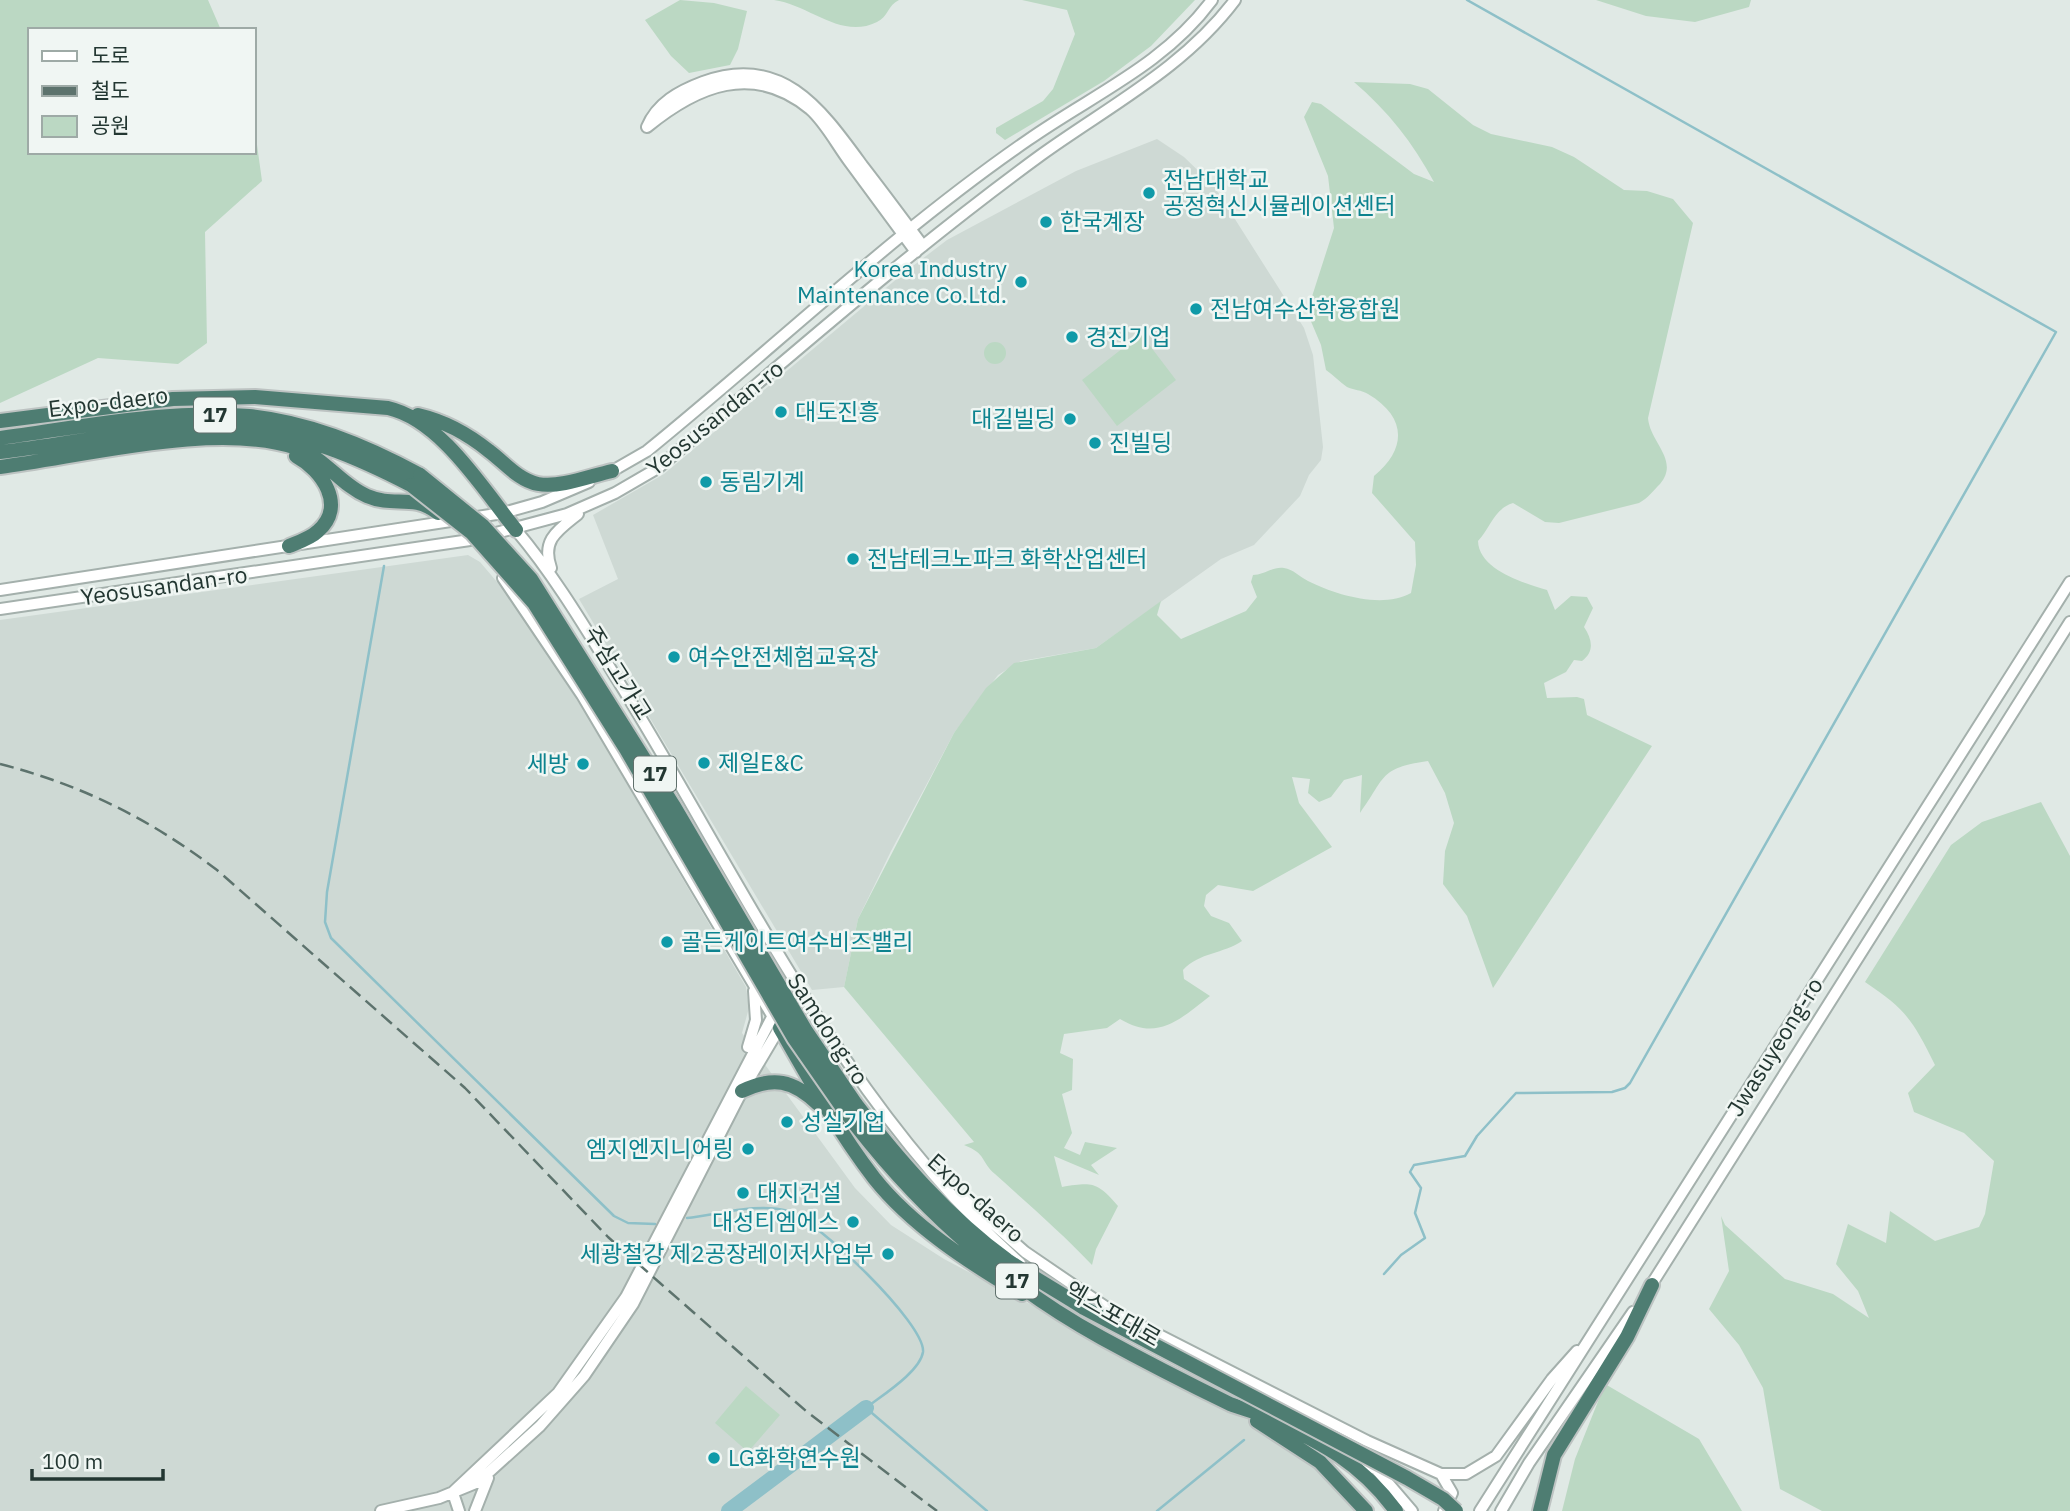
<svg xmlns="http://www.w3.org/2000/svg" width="2070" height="1511" font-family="'IBM Plex Sans','Noto Sans KR',sans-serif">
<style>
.built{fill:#ced9d4}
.green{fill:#bbd8c3}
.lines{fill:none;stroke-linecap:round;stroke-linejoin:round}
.stream{stroke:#8ec0c8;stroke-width:2.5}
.river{stroke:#8ec0c8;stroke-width:16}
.tertiary-casing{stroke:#a4b0ac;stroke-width:14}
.trunk-casing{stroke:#bdc3c2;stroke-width:18}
.tertiary{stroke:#fff;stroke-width:10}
.trunk{stroke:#4e7d72;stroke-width:14}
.rail{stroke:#5d736d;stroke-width:2.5;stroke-dasharray:14 7;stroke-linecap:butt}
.trunk-bridge-casing{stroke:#bdc3c2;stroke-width:18;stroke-linecap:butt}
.trunk-bridge{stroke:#4e7d72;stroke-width:14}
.culture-dot{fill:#0f9aa8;stroke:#f0f6f3;stroke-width:2.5}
.labels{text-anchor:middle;stroke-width:5;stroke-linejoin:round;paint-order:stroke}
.shield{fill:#f0f6f3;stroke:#60706c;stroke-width:2}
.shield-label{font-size:21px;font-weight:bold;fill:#233732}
.culture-label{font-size:23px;fill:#0d838f;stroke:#f0f6f3;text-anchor:start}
.street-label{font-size:23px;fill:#233732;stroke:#f0f6f3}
</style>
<rect width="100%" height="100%" fill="#e0e9e5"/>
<path class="built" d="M 1157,139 L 1184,157 L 1214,186 L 1304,328 L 1313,355 L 1323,447 L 1321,460 L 1309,475 L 1300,496 L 1254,545 L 1221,559 L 1096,648 L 1021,661 L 998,675 L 954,733 L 891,851 L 858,919 L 844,987 L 812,990 L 579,599 L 618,579 L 593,515 L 664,474 L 905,272 L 947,240 L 1076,171 Z
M 468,555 L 480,562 L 509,596 L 583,709 L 746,987 L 749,1008 L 742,1033 L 855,1188 L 891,1225 L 944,1259 L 1277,1434 L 1366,1511 L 0,1511 L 0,620 Z"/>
<path class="green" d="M 0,0 L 208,0 L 221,30 L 30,30 L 30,152 L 254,152 L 254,123 L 262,181 L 205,232 L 207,343 L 178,364 L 98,358 L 0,403 Z
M 680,0 L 714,3 L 747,11 L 738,49 L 730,65 L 689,73 L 671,56 L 645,20 Z
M 774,0 L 899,0 C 888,5 888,17 877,22 C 841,40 810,5 774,0 Z
M 1022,0 L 1195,0 L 1151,46 L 1104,81 L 1005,140 L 996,133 L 996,128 L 1043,101 L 1053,89 L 1075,34 L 1067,10 Z
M 1596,0 L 1751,0 L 1749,7 L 1695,22 L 1646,16 Z
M 1354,82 L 1410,84 L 1428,89 L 1473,125 L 1491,134 L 1552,147 L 1574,157 L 1624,190 L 1647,191 L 1673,199 L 1693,223 L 1648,418 C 1650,443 1680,460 1660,484 C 1653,491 1648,498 1639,503 L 1559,523 L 1545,522 L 1513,503 C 1494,509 1491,527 1478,541 C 1479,570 1524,583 1547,590 L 1555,610 L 1571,596 L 1587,597 L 1593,608 L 1584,627 C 1592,639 1595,651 1582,661 L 1574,660 L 1566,672 L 1544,683 L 1547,698 L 1577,697 L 1584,699 L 1587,715 L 1652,746 L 1493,988 L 1467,916 L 1443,884 L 1445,851 L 1454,823 L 1445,793 L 1428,761 C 1379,768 1386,777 1360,813 L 1362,775 L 1344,780 L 1331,797 L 1319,802 L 1308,793 L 1310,779 L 1292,777 L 1299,803 L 1332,847 L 1253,891 L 1218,885 L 1206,895 L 1204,906 L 1211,916 L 1229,923 L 1242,941 C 1223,954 1200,952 1183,970 L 1184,979 L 1210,996 C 1180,1019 1158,1042 1120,1019 L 1107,1028 L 1064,1034 L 1060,1053 L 1073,1059 L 1072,1090 L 1062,1094 L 1072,1133 L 1064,1148 L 1080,1155 L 1085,1142 L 1117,1148 L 1091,1165 L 1099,1175 L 1054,1156 L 1062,1187 C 1093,1182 1097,1182 1118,1206 L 1096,1249 L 1092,1265 C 1062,1233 1028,1204 995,1174 C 980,1161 987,1154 964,1145 L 974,1142 L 844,987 L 858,919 L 954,733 L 986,688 L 1014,663 L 1096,648 L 1161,601 L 1157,615 L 1181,639 L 1246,611 L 1257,597 L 1251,582 L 1253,575 C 1264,575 1274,566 1284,568 C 1293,569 1300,577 1308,581 C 1336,595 1382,609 1411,593 L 1416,565 L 1415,542 L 1372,493 L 1374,476 C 1407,449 1407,417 1368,394 C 1362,390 1353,390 1347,387 C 1340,382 1333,375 1326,370 L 1321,345 L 1307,312 L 1334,228 L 1328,176 L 1304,117 L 1312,102 L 1321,104 L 1414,174 L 1434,182 C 1413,143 1388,111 1354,82 Z
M 1141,334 L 1176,380 L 1117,426 L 1082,380 Z
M984 353a11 11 0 1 1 22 0a11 11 0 1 1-22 0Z
M 2041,802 L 2070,856 L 2070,1511 L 1822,1511 L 1780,1489 L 1763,1388 L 1739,1345 L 1709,1309 L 1729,1271 L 1721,1216 L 1725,1225 L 1785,1279 L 1833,1294 L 1869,1318 L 1858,1291 L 1836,1264 L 1848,1224 L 1886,1243 L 1890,1211 L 1935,1241 L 1979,1227 L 1985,1214 L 1994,1161 L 1964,1133 L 1914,1112 L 1908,1093 L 1935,1065 C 1913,1021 1907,1010 1865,982 L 1951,845 L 1982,822 Z
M 1605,1384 L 1699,1439 L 1742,1511 L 1562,1511 L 1575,1459 Z
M 746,1386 L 780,1415 L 748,1452 L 715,1423 Z"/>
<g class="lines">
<path class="stream" d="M 384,566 L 327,892 L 325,922 L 331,938 L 614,1216 L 628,1223 L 655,1224
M 687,1218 C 717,1215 758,1202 788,1211 C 816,1219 926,1324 923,1352 C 920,1372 881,1396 866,1408 L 987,1511
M 1384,1274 L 1401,1255 L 1425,1238 L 1415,1213 L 1421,1188 L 1410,1172 L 1414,1165 L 1465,1156 L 1477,1136 L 1516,1093 L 1612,1092 L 1625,1088 L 1630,1083 L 2056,332 L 1467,0
M 1157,1511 L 1244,1440"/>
<path class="river" d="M 729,1511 L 866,1408"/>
<defs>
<path id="tertiary" d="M 916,252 C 893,221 871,191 849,161 C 837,145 825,122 810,109 C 753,62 697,86 647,127 C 657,103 679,91 703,82 C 782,53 821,109 862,165 C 883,192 903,219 923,246
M 607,474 L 647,451 C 774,348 893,233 1028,140 C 1092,95 1164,65 1212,0
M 516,530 C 558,580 590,636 625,692 C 745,888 846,1108 1020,1263
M 551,568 C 541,540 558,530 578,514
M 503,578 L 582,695 L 773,1017
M 0,590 L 503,513 L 542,502 L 589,482
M 0,609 L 470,540 L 567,514 L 615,493 L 658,468 C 784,362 908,252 1041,155 C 1109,106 1184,68 1235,0
M 748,1047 L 756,1020 L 754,991
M 965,1199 L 1025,1252 L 1110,1310 L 1367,1441 L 1441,1474 L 1466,1474 L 1496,1456 L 1552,1379 L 1577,1351
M 1648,1290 L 2070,622
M 1351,1462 L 1376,1469 L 1412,1511
M 1441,1474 L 1452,1493 L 1444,1511
M 453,1492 L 558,1393 L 626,1297 L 793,977
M 453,1493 L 459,1511
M 381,1511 L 439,1498 L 478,1482 L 540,1426 L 584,1376 L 633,1304 L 742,1091 L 783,1022
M 475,1511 L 488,1478
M 1480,1511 L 2070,582
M 1501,1511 L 1529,1463 L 1633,1312"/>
<path id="trunk" d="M 418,415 C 444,421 468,434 489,451 C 504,462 518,480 538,484 C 560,488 590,476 612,471
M 0,421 L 173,399 L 255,397 L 388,408 C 441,420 483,489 516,530
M 0,438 C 82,427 167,409 249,416 C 310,422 367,446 420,475
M 0,452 C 79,443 159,423 239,428 C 301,433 357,457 411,485
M 0,467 C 85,456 217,421 297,448 C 325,458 341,485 367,496 C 395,508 412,493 438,513
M 289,546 C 299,542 311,538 318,531 C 347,506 322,470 296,456
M 780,1028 C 809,1079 838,1131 874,1178 C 912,1226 970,1263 1022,1294
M 742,1091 C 773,1076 793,1080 818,1104
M 855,1103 C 899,1160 948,1217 1007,1260 C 1032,1277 1059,1292 1084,1308
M 842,1107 C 911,1200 999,1282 1102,1338 C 1144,1361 1187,1383 1230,1404 C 1243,1409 1257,1412 1270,1418 C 1323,1444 1360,1462 1396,1511
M 1257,1421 L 1320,1462 L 1366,1511
M 1540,1511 L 1554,1455 L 1627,1337 L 1652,1285"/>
</defs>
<use href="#tertiary" class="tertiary-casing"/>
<use href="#trunk" class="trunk-casing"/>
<use href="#tertiary" class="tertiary"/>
<use href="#trunk" class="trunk"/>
<path class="rail" d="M 0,764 C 82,785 150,819 217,870 L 465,1088 L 608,1237 L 660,1283 L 806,1411 L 937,1511"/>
<defs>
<path id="trunk-bridge" d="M 420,475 L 483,526 L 531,579 L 675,808 L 806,1031 L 855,1103
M 411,485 L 472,533 L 534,603 L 626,749 L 794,1038 L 842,1107
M 1084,1308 L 1407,1478 L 1443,1499 L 1456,1511"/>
</defs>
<use href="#trunk-bridge" class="trunk-bridge-casing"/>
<use href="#trunk-bridge" class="trunk-bridge"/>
</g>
<g class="culture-dot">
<circle cx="1149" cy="193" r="7"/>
<circle cx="1046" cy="222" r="7"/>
<circle cx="1021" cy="282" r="7"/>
<circle cx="1196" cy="309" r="7"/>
<circle cx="1072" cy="337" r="7"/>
<circle cx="781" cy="412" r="7"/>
<circle cx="1070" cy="419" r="7"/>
<circle cx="1095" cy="443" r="7"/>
<circle cx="706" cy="482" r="7"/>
<circle cx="853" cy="559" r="7"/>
<circle cx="674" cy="657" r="7"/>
<circle cx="704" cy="763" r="7"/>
<circle cx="583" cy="764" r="7"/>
<circle cx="667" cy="942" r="7"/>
<circle cx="787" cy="1122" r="7"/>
<circle cx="748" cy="1149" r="7"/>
<circle cx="743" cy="1193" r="7"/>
<circle cx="853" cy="1222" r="7"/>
<circle cx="888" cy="1254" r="7"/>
<circle cx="714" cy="1458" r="7"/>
</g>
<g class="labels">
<g class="shield">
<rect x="194" y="397.5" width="42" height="35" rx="5"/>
<rect x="634" y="756.5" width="42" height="35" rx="5"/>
<rect x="996" y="1263.5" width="42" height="35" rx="5"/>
</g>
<g class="shield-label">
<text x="215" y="422">17</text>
<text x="655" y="781">17</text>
<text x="1017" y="1288">17</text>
</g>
<g class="culture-label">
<text x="1163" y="188">전남대학교<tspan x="1163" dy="26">공정혁신시뮬레이션센터</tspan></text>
<text x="1060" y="230">한국계장</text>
<text x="1007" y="277" text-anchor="end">Korea Industry<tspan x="1007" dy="26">Maintenance Co.Ltd.</tspan></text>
<text x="1210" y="317">전남여수산학융합원</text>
<text x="1086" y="345">경진기업</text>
<text x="795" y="420">대도진흥</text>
<text x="1056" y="427" text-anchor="end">대길빌딩</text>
<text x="1109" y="451">진빌딩</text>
<text x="720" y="490">동림기계</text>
<text x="867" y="567">전남테크노파크 화학산업센터</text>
<text x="688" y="665">여수안전체험교육장</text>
<text x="718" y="771">제일E&amp;C</text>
<text x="569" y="772" text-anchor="end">세방</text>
<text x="681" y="950">골든게이트여수비즈밸리</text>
<text x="801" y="1130">성실기업</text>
<text x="734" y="1157" text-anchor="end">엠지엔지니어링</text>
<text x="757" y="1201">대지건설</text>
<text x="839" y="1230" text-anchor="end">대성티엠에스</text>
<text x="874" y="1262" text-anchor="end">세광철강 제2공장레이저사업부</text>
<text x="728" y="1466">LG화학연수원</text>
</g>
<g class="street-label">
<text transform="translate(108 402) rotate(-7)" y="8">Expo-daero</text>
<text transform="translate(715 418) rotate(-39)" y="8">Yeosusandan-ro</text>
<text transform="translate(164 586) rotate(-8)" y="8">Yeosusandan-ro</text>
<text transform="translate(618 673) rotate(58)" y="8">주삼고가교</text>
<text transform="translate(828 1029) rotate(57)" y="8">Samdong-ro</text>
<text transform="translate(1775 1047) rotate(-58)" y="8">Jwasuyeong-ro</text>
<text transform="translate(976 1198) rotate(42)" y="8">Expo-daero</text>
<text transform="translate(1113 1314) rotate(30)" y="8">엑스포대로</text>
</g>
</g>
<rect x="28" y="28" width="228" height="126" fill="#f0f6f3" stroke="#9eaaa6" stroke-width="2"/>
<rect x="42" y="51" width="35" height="10" fill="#ffffff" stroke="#9eaaa6" stroke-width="2"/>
<text x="91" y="63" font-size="21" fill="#233732">도로</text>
<rect x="42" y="86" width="35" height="10" fill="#5d736d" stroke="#9eaaa6" stroke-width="2"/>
<text x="91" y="98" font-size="21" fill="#233732">철도</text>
<rect x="42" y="116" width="35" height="21" fill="#bbd8c3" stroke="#9eaaa6" stroke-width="2"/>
<text x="91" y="133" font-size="21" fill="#233732">공원</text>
<path d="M32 1469v10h131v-10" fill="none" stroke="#233732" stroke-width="3.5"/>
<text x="42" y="1469" font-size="21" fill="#233732" stroke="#f0f6f3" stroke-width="5" paint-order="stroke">100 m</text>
</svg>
